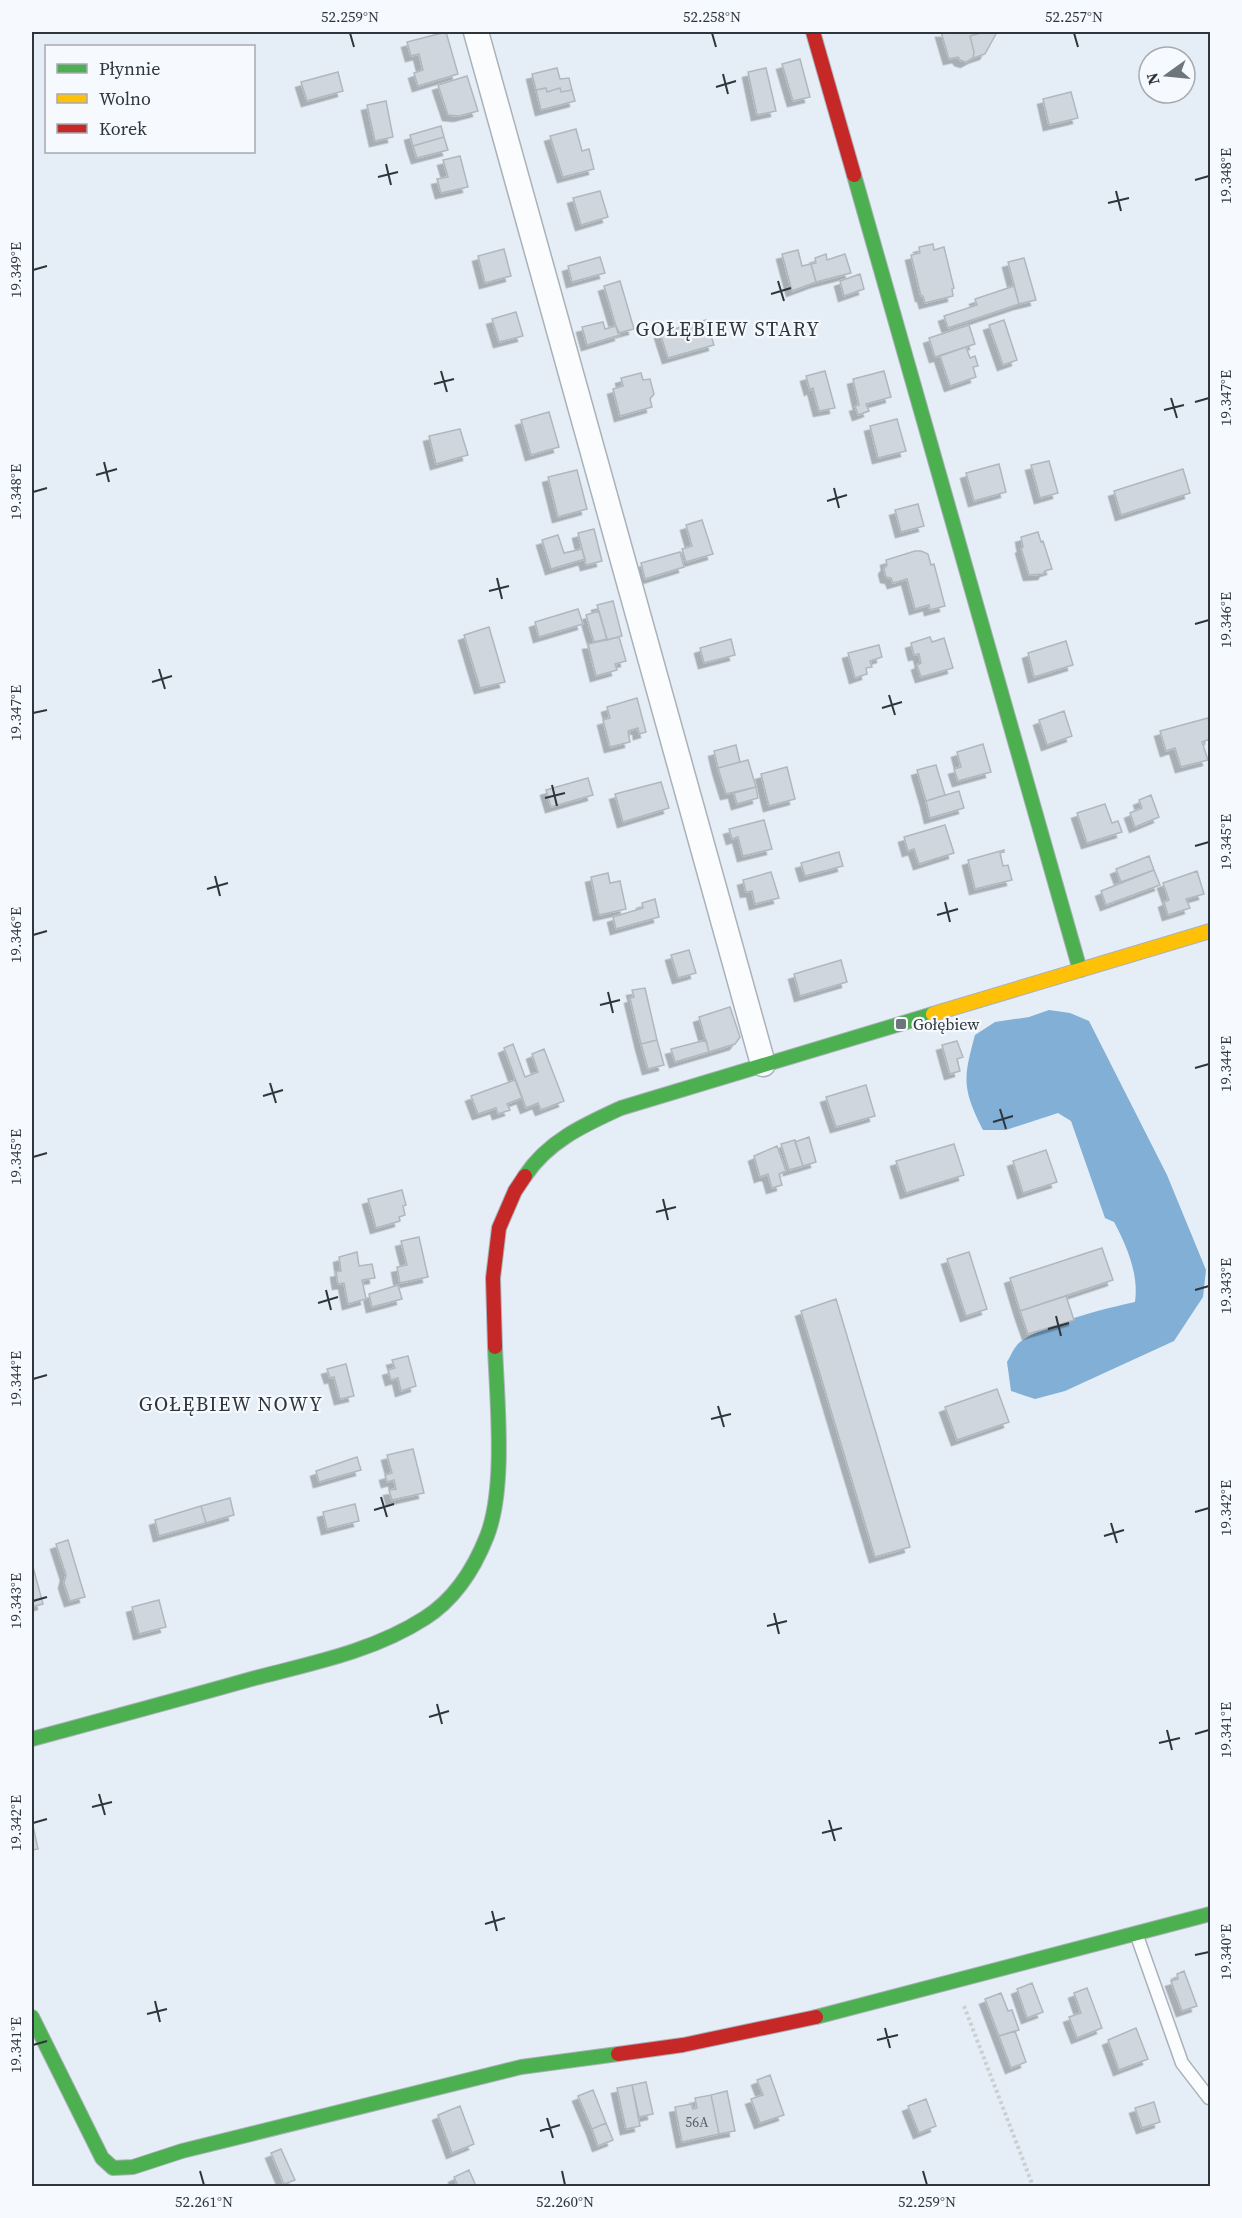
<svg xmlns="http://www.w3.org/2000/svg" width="1242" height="2218" font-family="'Source Serif 4',serif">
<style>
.water{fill:#82afd5}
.building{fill:#cfd6dd;stroke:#b0b8be;stroke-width:1.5;filter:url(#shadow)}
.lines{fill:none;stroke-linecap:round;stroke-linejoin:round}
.lane-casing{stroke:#aab1b8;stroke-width:15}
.street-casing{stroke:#aab1b8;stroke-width:27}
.fast-casing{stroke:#aab1b8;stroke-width:16}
.slow-casing{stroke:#aab1b8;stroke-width:16}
.jam-casing{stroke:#aab1b8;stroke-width:16}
.path{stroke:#cbcfd1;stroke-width:4;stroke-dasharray:3 3;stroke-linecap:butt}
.lane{stroke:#fbfcfe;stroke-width:12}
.street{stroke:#fbfcfe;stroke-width:24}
.fast{stroke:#4caf50;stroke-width:14}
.slow{stroke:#ffc107;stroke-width:14}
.jam{stroke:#c62828;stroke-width:14}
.ticks{fill:none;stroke:#2e363c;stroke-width:2}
.poi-dot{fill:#6e767d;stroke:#f6f9fd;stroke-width:2}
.labels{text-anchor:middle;stroke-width:4.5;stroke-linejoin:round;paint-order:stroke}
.number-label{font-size:14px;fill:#575f65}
.poi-label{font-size:16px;fill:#2e363c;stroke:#f6f9fd;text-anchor:start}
.quarter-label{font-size:20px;letter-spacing:1.5px;fill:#2e363c;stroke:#f6f9fd}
.neatline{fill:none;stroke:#2e363c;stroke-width:2}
.ticks-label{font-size:15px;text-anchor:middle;fill:#2e363c}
</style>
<defs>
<filter id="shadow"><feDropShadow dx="-5.5" dy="5.5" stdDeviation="0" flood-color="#0004"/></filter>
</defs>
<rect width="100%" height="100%" fill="#e5eef6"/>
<path class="water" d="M 1049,1010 L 1070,1013 L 1089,1021 L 1167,1175 L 1206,1270 L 1203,1297 L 1174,1341 L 1065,1391 L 1035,1399 L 1011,1391 L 1007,1362 C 1011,1355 1014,1347 1020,1342 C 1044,1324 1106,1308 1135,1302 C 1139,1275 1127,1246 1114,1222 L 1105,1218 L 1071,1121 L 1058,1113 L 1006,1130 L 983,1130 C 962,1088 963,1079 975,1035 L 995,1022 L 1029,1017 Z"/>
<path class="building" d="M 446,32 L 458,74 L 418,86 L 414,73 L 423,70 L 419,54 L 411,56 L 407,42 Z
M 941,32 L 984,32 L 970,36 L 974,52 L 973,58 L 966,62 L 960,60 L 958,57 L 949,59 Z
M 984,32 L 997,32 L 985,54 L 973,58 L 974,52 L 970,36 Z
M 800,59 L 810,97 L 793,101 L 782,64 Z
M 557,68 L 560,79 L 569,78 L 572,90 L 561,92 L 560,88 L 547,92 L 546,88 L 536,90 L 532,74 Z
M 766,68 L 776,111 L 757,115 L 748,72 Z
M 338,72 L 343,91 L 307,101 L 301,82 Z
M 467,76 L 478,111 L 459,116 L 448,115 L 438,85 Z
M 546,88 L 547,92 L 560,88 L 561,92 L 572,90 L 575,101 L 541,110 L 536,90 Z
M 1071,92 L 1078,118 L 1049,125 L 1043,99 Z
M 386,101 L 393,137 L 375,141 L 367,105 Z
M 441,126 L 444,137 L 413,146 L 410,135 Z
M 576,129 L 582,151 L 589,149 L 594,169 L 563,177 L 550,136 Z
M 444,137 L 448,150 L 417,158 L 413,146 Z
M 460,156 L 468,187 L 441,193 L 437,179 L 448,177 L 443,160 Z
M 600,191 L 608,217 L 581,225 L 573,198 Z
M 933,244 L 934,250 L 944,247 L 954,288 L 952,289 L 953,296 L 925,303 L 923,296 L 921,296 L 911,255 L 920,253 L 919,247 Z
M 504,249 L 511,276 L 485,283 L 478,256 Z
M 798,250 L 802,266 L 811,264 L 816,282 L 792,291 L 782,254 Z
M 826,254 L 827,260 L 845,254 L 851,273 L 816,282 L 811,264 L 816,263 L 815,258 Z
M 600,257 L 605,273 L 572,282 L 568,266 Z
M 1024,258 L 1036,300 L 1019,304 L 1008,262 Z
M 860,274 L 864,289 L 844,296 L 840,281 Z
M 620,281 L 634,329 L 618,333 L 604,286 Z
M 1014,286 L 1019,304 L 948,328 L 944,316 L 977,305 L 975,299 Z
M 516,312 L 523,336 L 499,342 L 492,319 Z
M 706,320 L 714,345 L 668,358 L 660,333 Z
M 1004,320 L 1017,360 L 1003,365 L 989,325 Z
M 603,322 L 605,329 L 616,326 L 620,335 L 587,345 L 582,327 Z
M 969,325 L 975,344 L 935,357 L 929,338 Z
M 966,347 L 970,358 L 975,356 L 978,366 L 973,367 L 976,377 L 950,386 L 940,356 Z
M 825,371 L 835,408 L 819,411 L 813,388 L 810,390 L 806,376 Z
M 884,371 L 891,397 L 866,404 L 869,411 L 858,415 L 855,406 L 859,405 L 853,379 Z
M 641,373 L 643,380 L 650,379 L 654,394 L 650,399 L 652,407 L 620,416 L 613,389 L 623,386 L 621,378 Z
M 549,412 L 559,447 L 531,455 L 521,420 Z
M 897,419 L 906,451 L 878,458 L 870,426 Z
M 460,429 L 468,455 L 436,464 L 429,436 Z
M 1049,461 L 1058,493 L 1040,498 L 1031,465 Z
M 999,464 L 1006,492 L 974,501 L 966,473 Z
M 1183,469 L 1190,493 L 1121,515 L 1114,491 Z
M 577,470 L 587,509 L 558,517 L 548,477 Z
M 918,504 L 924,526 L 901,532 L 895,510 Z
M 702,520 L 713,554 L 686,562 L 682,549 L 692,546 L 686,525 Z
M 594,529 L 602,561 L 586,565 L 578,533 Z
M 1038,532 L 1041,542 L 1043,541 L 1052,569 L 1045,571 L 1043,574 L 1029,575 L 1021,548 L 1023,547 L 1021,537 Z
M 558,535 L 564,553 L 582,549 L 585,559 L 551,569 L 542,540 Z
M 915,551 L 921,551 L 928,554 L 931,565 L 934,564 L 945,606 L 930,610 L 929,605 L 915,609 L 907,579 L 893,583 L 891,578 L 886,577 L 884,569 L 887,565 L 886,560 Z
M 680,552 L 684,567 L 645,579 L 641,563 Z
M 613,601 L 622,636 L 607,640 L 597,605 Z
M 578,609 L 583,624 L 539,637 L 535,622 Z
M 599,611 L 607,639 L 594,642 L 586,615 Z
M 489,627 L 505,682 L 480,688 L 464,635 Z
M 619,637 L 626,661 L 615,664 L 617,670 L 596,676 L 588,644 Z
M 930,637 L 932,642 L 944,638 L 953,668 L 921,677 L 917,665 L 921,663 L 919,654 L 914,655 L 911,643 Z
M 731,639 L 735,655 L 704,663 L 700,648 Z
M 1066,641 L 1073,665 L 1034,677 L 1028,653 Z
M 879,645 L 882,657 L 870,661 L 872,667 L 866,668 L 867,674 L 855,678 L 848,653 Z
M 637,698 L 646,732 L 639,734 L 638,728 L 628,731 L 630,742 L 610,747 L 603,720 L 610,718 L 607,707 Z
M 1064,711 L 1072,736 L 1047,745 L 1039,720 Z
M 1208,718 L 1210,727 L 1210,739 L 1202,742 L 1208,760 L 1181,767 L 1175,748 L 1166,751 L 1160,731 Z
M 983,744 L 991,772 L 958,781 L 954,769 L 961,767 L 957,752 Z
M 736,745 L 740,762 L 718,768 L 714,751 Z
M 748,760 L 756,787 L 726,794 L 718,768 Z
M 936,765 L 945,795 L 926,801 L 917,770 Z
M 787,767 L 795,799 L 769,806 L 761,774 Z
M 588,778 L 593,795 L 551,807 L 546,790 Z
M 661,782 L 669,808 L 623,822 L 615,794 Z
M 756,787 L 758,798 L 737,804 L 734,793 Z
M 959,791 L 964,808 L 930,818 L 926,801 Z
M 1151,795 L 1159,817 L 1135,827 L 1130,813 L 1142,808 L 1139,800 Z
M 1105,804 L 1112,823 L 1118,821 L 1122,832 L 1087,843 L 1077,813 Z
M 764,820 L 772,849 L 743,856 L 738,837 L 732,839 L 729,829 Z
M 945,825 L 954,853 L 919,864 L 914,849 L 908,851 L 904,837 Z
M 1004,850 L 1004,852 L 1000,853 L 1003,866 L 1008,865 L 1012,880 L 975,889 L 968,860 Z
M 839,852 L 843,866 L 805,876 L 801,863 Z
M 1149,856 L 1154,870 L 1121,882 L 1116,869 Z
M 1154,870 L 1160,885 L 1106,905 L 1101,891 Z
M 1197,871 L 1204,894 L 1186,899 L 1190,908 L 1168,915 L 1164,902 L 1169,900 L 1163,883 Z
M 771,872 L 779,898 L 755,904 L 752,891 L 746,892 L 743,880 Z
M 608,873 L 610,883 L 620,881 L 626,909 L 599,915 L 591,877 Z
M 655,899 L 659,917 L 616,929 L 613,917 L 643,908 L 642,903 Z
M 689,950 L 696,973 L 678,978 L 671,955 Z
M 841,960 L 847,982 L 800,996 L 794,974 Z
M 645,988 L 657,1040 L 641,1044 L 630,998 L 634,997 L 632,990 Z
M 730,1007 L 740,1037 L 735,1044 L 709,1052 L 699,1017 Z
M 657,1040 L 664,1065 L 648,1069 L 641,1044 Z
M 706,1040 L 709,1052 L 675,1062 L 671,1049 Z
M 957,1041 L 963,1057 L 957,1059 L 960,1071 L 950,1074 L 942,1045 Z
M 513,1044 L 525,1077 L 538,1072 L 532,1054 L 544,1049 L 564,1101 L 541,1110 L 538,1103 L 526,1108 L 504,1048 Z
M 515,1080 L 522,1098 L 507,1104 L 510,1110 L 498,1114 L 496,1108 L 478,1114 L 471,1096 Z
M 866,1085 L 875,1116 L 836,1127 L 826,1097 Z
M 809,1137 L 816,1162 L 803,1166 L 795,1142 Z
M 795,1140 L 803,1166 L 789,1170 L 781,1144 Z
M 954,1144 L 964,1175 L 906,1193 L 896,1161 Z
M 777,1146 L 786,1171 L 779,1174 L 782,1185 L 772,1188 L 768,1174 L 760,1177 L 754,1156 Z
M 1046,1150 L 1057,1182 L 1023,1193 L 1013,1161 Z
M 402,1190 L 406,1205 L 403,1206 L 405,1215 L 399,1217 L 400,1221 L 376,1228 L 368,1199 Z
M 419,1237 L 428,1277 L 400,1283 L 397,1267 L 407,1265 L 401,1241 Z
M 1102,1248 L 1113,1280 L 1020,1311 L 1010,1278 Z
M 357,1252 L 359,1266 L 372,1264 L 375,1278 L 362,1280 L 366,1299 L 348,1304 L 344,1283 L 338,1284 L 336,1272 L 341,1271 L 339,1257 Z
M 969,1252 L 987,1309 L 966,1316 L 947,1259 Z
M 398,1285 L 402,1299 L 372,1307 L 369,1294 Z
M 1066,1296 L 1074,1320 L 1028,1334 L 1020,1311 Z
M 836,1299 L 910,1547 L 875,1557 L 801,1311 Z
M 408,1356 L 416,1386 L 401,1391 L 398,1378 L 391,1380 L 388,1370 L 395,1368 L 392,1360 Z
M 346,1364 L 354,1396 L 340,1399 L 334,1377 L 330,1378 L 327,1369 Z
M 997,1389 L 1009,1422 L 957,1440 L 945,1407 Z
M 413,1449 L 424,1493 L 392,1500 L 389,1490 L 396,1489 L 394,1480 L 387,1482 L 385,1475 L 392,1473 L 387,1455 Z
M 357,1457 L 361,1470 L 319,1482 L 316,1471 Z
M 230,1498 L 234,1515 L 206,1523 L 201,1506 Z
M 355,1504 L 359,1521 L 327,1529 L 323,1512 Z
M 201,1506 L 206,1523 L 159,1536 L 155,1520 Z
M 68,1540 L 85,1597 L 70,1601 L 64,1583 L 66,1575 L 56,1544 Z
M 33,1567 L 43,1604 L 32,1607 L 32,1567 Z
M 159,1600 L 166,1627 L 139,1634 L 132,1607 Z
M 32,1821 L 38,1849 L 32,1850 Z
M 1184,1971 L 1197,2006 L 1182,2011 L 1171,1981 L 1178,1979 L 1177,1974 Z
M 1032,1983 L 1043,2012 L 1027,2018 L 1017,1989 Z
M 1087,1988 L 1102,2028 L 1077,2038 L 1069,2017 L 1081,2013 L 1074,1993 Z
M 1001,1993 L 1008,2011 L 1012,2010 L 1019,2030 L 999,2036 L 985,1999 Z
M 1136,2028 L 1148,2059 L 1119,2070 L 1108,2040 Z
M 1015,2031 L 1026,2062 L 1011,2068 L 999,2036 Z
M 770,2075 L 784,2115 L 760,2123 L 751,2099 L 763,2095 L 757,2080 Z
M 646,2082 L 653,2114 L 639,2117 L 632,2085 Z
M 632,2085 L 640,2126 L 626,2129 L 617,2088 Z
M 593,2090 L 606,2123 L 592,2129 L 578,2096 Z
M 727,2091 L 735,2131 L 719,2134 L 711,2095 Z
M 711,2095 L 719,2134 L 682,2142 L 675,2107 L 691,2104 L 693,2109 L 697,2108 L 695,2098 Z
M 926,2099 L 936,2126 L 919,2133 L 908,2106 Z
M 1154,2102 L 1160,2122 L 1142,2128 L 1135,2108 Z
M 460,2106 L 474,2144 L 452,2153 L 438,2115 Z
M 606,2123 L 613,2140 L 598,2146 L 592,2129 Z
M 281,2149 L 295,2180 L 284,2184 L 271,2153 Z
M 469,2170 L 476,2186 L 458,2186 L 454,2177 Z"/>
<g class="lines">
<defs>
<path id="lane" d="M 1137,1936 L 1182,2063 L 1209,2098"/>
<path id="street" d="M 476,32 L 763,1064"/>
<path id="fast" d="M 854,175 L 1080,970
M 525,1176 C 548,1141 584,1125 621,1108 L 933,1014
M 32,1739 C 106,1719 181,1699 255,1678 C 313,1663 374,1651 425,1618 C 455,1599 474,1569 487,1536 C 506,1487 497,1401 495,1347
M 32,2017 L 102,2158 L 113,2168 L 133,2167 L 182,2151 L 521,2067 L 618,2054
M 816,2017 L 1210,1914"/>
<path id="slow" d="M 933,1014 L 1210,931"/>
<path id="jam" d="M 813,32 L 854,175
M 495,1347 L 493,1278 L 499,1228 L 515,1191 L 525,1176
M 618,2054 L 683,2045 L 816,2017"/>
</defs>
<use href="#lane" class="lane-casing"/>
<use href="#street" class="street-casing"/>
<use href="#fast" class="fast-casing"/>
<use href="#slow" class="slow-casing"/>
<use href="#jam" class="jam-casing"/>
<path class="path" d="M 964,2006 L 1033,2186"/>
<use href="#lane" class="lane"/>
<use href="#street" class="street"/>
<use href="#fast" class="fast"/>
<use href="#slow" class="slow"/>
<use href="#jam" class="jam"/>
</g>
<path class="ticks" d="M 350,33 L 354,47M 712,33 L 716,47M 1074,33 L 1078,47M 723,74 L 728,94M 716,87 L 736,81M 386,164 L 391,185M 378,177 L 398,172M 1195,180 L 1209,176M 1116,191 L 1121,211M 1108,203 L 1129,198M 33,270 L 47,266M 778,281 L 784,301M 771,294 L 791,288M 441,371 L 447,392M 434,384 L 454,379M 1171,398 L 1177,418M 1195,402 L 1209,398M 1164,410 L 1184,405M 104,462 L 109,482M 96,475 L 117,469M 834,488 L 839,508M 33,492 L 47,488M 827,501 L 847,495M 497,578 L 502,599M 489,591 L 509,586M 1195,624 L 1209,620M 159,669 L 165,689M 152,682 L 172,676M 889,695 L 895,715M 882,708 L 902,702M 33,713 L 47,710M 552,785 L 557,806M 545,798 L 565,793M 1195,846 L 1209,842M 215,876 L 220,896M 207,889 L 228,883M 945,902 L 950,922M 937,915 L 958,909M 33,935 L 47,931M 608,992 L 613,1013M 600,1005 L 620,1000M 1195,1068 L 1209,1064M 270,1083 L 276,1103M 263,1096 L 283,1090M 1000,1109 L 1006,1129M 993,1122 L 1013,1116M 33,1157 L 47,1153M 663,1199 L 668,1220M 656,1212 L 676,1207M 326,1290 L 331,1310M 1195,1290 L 1209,1286M 318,1303 L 338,1297M 1056,1316 L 1061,1336M 1048,1329 L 1069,1323M 33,1379 L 47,1375M 718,1406 L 724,1427M 711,1419 L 731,1414M 381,1497 L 387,1517M 374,1510 L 394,1504M 1195,1512 L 1209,1508M 1111,1523 L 1117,1543M 1104,1536 L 1124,1530M 33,1601 L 47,1597M 774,1613 L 779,1634M 767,1626 L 787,1621M 437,1704 L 442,1724M 429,1717 L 449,1711M 1167,1730 L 1172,1750M 1195,1734 L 1209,1730M 1159,1743 L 1180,1738M 99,1794 L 105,1815M 92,1807 L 112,1802M 829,1820 L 835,1841M 33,1823 L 47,1819M 822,1833 L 842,1828M 492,1911 L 497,1931M 485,1924 L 505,1918M 1195,1955 L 1209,1952M 155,2001 L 160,2022M 147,2014 L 167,2009M 885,2028 L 890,2048M 877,2040 L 898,2035M 33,2045 L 47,2041M 547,2118 L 553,2138M 540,2131 L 560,2125M 200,2171 L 204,2185M 562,2171 L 565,2185M 923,2171 L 927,2185"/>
<rect class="poi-dot" x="895" y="1018" width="12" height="12" rx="3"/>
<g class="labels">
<g class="number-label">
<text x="697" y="2127">56A</text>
</g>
<g class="poi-label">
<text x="913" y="1030">Gołębiew</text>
</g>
<g class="quarter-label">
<text x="728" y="336">GOŁĘBIEW STARY</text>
<text x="231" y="1411">GOŁĘBIEW NOWY</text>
</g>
</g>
<rect width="1242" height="2218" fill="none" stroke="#f6f9fd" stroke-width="66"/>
<rect x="45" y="45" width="210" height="108" fill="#f6f9fd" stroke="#a6abb0" stroke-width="1.5"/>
<rect x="57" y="64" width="30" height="9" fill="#4caf50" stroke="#a6abb0" stroke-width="1.5"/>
<text x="99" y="75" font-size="18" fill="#2e363c">Płynnie</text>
<rect x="57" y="94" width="30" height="9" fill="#ffc107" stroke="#a6abb0" stroke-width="1.5"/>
<text x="99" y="105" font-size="18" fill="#2e363c">Wolno</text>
<rect x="57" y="124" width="30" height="9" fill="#c62828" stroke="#a6abb0" stroke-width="1.5"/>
<text x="99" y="135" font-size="18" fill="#2e363c">Korek</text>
<g transform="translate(1167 75) rotate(255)"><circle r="28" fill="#f6f9fd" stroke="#a6abb0" stroke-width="1.5"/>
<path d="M0-4.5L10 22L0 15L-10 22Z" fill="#6e767d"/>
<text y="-9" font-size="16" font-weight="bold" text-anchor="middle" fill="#2e363c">N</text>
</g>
<rect x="33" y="33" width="1176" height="2152" class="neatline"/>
<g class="ticks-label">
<text x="350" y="22">52.259°N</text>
<text x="712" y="22">52.258°N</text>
<text x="1074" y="22">52.257°N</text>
<text transform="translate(1226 176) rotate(-90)" y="5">19.348°E</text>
<text transform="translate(16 270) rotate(-90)" y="5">19.349°E</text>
<text transform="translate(1226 398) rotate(-90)" y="5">19.347°E</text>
<text transform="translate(16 492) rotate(-90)" y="5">19.348°E</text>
<text transform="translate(1226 620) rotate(-90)" y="5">19.346°E</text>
<text transform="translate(16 713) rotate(-90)" y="5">19.347°E</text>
<text transform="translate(1226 842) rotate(-90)" y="5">19.345°E</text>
<text transform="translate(16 935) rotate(-90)" y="5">19.346°E</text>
<text transform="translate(1226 1064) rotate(-90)" y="5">19.344°E</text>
<text transform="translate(16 1157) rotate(-90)" y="5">19.345°E</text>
<text transform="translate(1226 1286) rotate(-90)" y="5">19.343°E</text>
<text transform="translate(16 1379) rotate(-90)" y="5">19.344°E</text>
<text transform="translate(1226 1508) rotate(-90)" y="5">19.342°E</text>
<text transform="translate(16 1601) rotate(-90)" y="5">19.343°E</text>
<text transform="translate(1226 1730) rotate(-90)" y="5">19.341°E</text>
<text transform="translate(16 1823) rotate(-90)" y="5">19.342°E</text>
<text transform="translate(1226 1952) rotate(-90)" y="5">19.340°E</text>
<text transform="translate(16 2045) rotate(-90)" y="5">19.341°E</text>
<text x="204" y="2207">52.261°N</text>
<text x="565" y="2207">52.260°N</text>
<text x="927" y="2207">52.259°N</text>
</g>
</svg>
